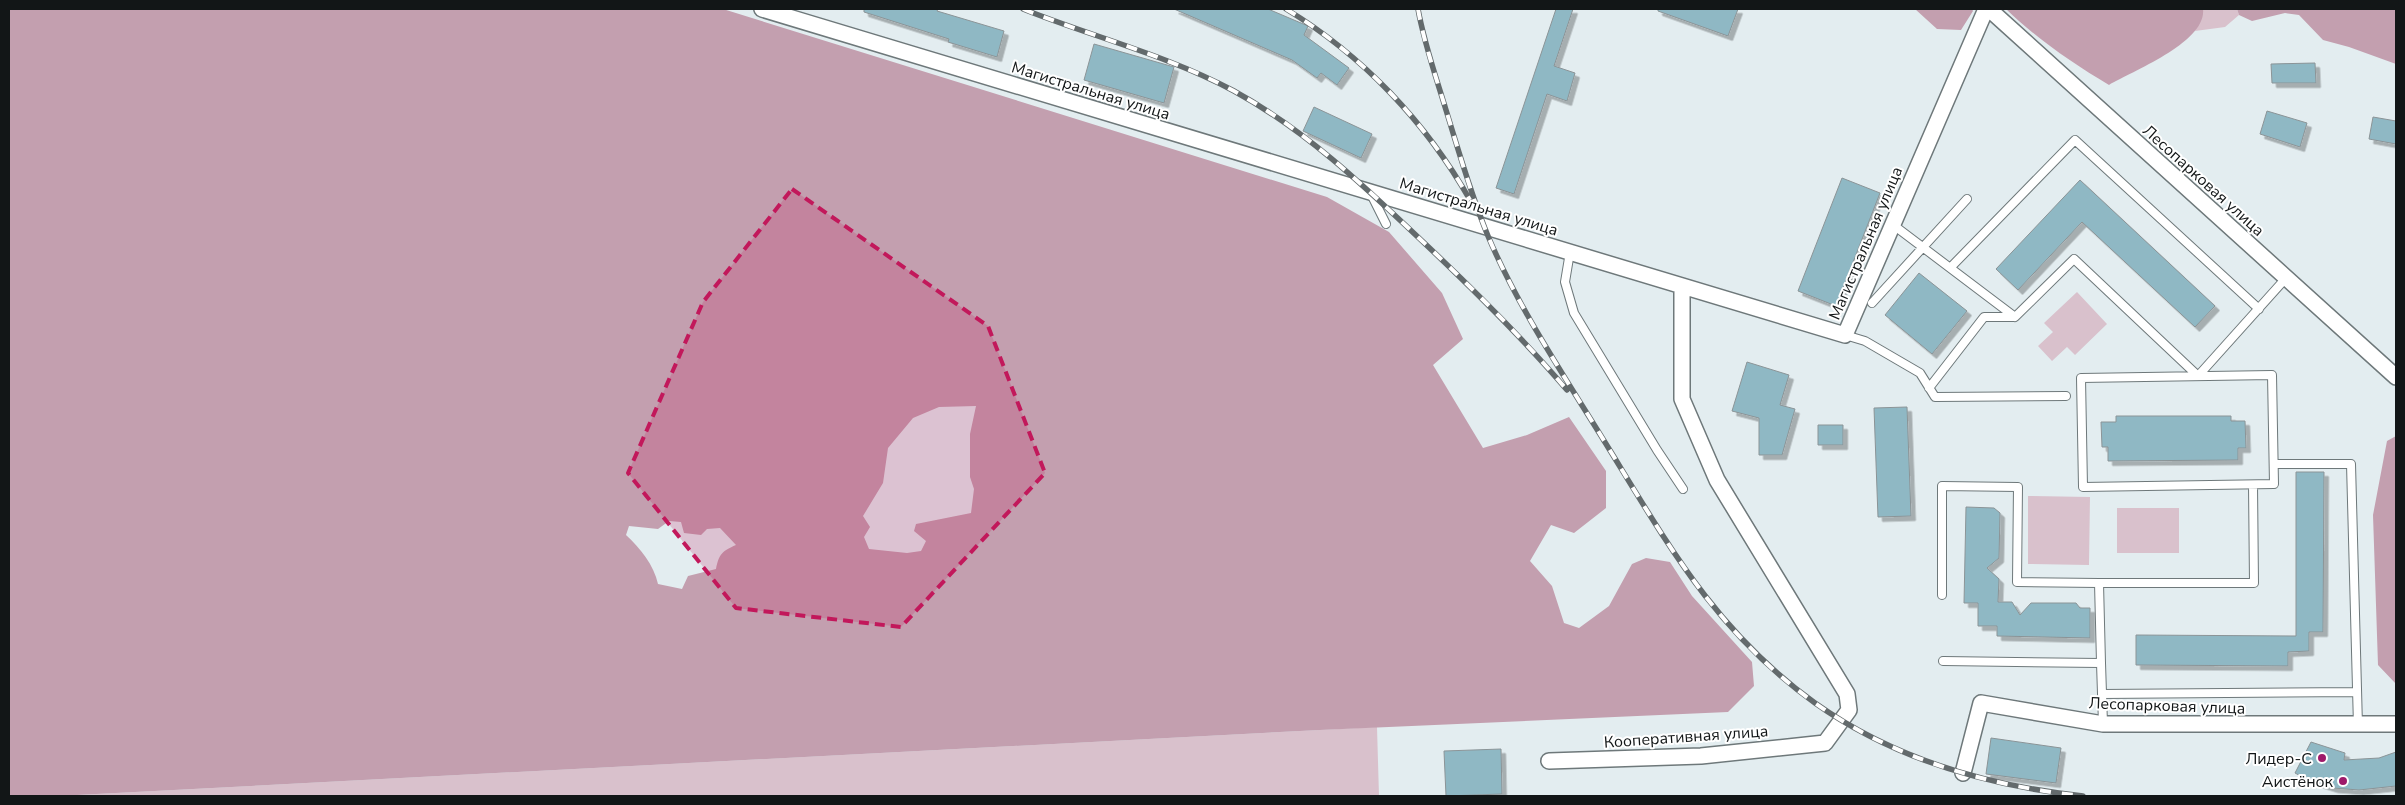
<svg xmlns="http://www.w3.org/2000/svg" width="2405" height="805" font-family="'Nunito Sans',sans-serif">
<style>
.green{fill:#d9c1cc}
.forest{fill:#c39faf;fill-rule:evenodd}
.building{fill:#8fb8c4;stroke:#8b9497;filter:url(#shadow)}
.lines{fill:none;stroke-linecap:round;stroke-linejoin:round}
.lane-casing{stroke:#6e787a;stroke-width:10}
.street-casing{stroke:#6e787a;stroke-width:18}
.lane{stroke:#fff;stroke-width:8}
.street{stroke:#fff;stroke-width:15}
.rail-casing{stroke:#636a6c;stroke-width:5.5}
.rail{stroke:#fff;stroke-width:4;stroke-dasharray:11;stroke-linecap:butt}
.marked{fill:#c2185b;fill-opacity:0.2;stroke:#c2185b;stroke-width:4;stroke-dasharray:10 6;stroke-linejoin:round}
.poi-dot{fill:#9e196a;stroke:#fff;stroke-width:2}
.labels{text-anchor:middle;stroke-width:4;stroke-linejoin:round;paint-order:stroke}
.street-label{font-size:16px;fill:#121617;stroke:#fff}
.poi-label{font-size:16px;fill:#121617;stroke:#fff;text-anchor:end}
</style>
<defs>
<filter id="shadow"><feDropShadow dx="4.5" dy="4.5" stdDeviation="0" flood-color="#0004"/></filter>
</defs>
<rect width="100%" height="100%" fill="#e3edf0"/>
<path class="green" d="M 2203,9 L 2237,9 L 2239,15 L 2225,27 L 2195,31 L 2203,12 Z
M 2077,292 L 2107,324 L 2075,355 L 2067,347 L 2052,361 L 2038,346 L 2053,332 L 2044,323 Z
M 2028,496 L 2090,497 L 2089,565 L 2028,564 Z
M 2117,508 L 2179,508 L 2179,553 L 2117,553 Z
M 1377,727 L 1379,796 L 58,796 L 1320,730 Z"/>
<path class="forest" d="M 9,9 L 723,9 L 1327,197 L 1389,232 L 1442,293 L 1463,339 L 1433,365 L 1483,448 L 1527,435 L 1569,417 L 1606,471 L 1606,508 L 1574,533 L 1551,525 L 1530,561 L 1552,586 L 1564,623 L 1579,628 L 1609,606 L 1632,564 L 1646,558 L 1670,562 L 1692,596 L 1752,662 L 1754,686 L 1728,712 L 1320,730 L 58,796 L 9,796 ZM 976,406 L 970,434 L 970,477 L 974,489 L 971,513 L 916,524 L 914,531 L 926,541 L 921,551 L 907,553 L 869,549 L 864,537 L 870,527 L 863,516 L 883,483 L 888,448 L 913,418 L 939,407 ZM 669,521 L 681,522 L 684,533 L 701,535 L 707,529 L 720,528 L 736,545 C 722,551 719,554 716,569 L 688,576 L 682,589 L 658,584 C 654,565 640,548 626,535 L 629,526 L 658,529 Z
M 1915,9 L 1972,9 L 1973,11 L 1961,30 L 1937,29 Z
M 2006,9 L 2203,9 C 2207,42 2133,71 2109,85 C 2072,63 2037,39 2006,9 Z
M 2237,9 L 2396,9 L 2396,64 L 2349,47 L 2323,40 L 2299,15 L 2285,13 L 2252,21 L 2239,15 Z
M 2396,436 L 2396,684 L 2378,665 L 2373,515 L 2387,441 Z"/>
<path class="building" d="M 864,9 L 938,9 L 937,11 L 1004,31 L 997,57 L 948,42 L 949,39 L 864,12 Z
M 1174,9 L 1268,9 L 1308,26 L 1304,35 L 1349,68 L 1337,85 L 1321,73 L 1317,78 L 1292,60 Z
M 1556,9 L 1573,9 L 1554,66 L 1575,73 L 1567,101 L 1547,94 L 1514,194 L 1496,188 Z
M 1658,9 L 1738,9 L 1728,36 L 1658,11 Z
M 1094,44 L 1174,67 L 1164,103 L 1084,80 Z
M 2315,63 L 2316,83 L 2272,83 L 2271,64 Z
M 1314,107 L 1372,134 L 1361,158 L 1303,131 Z
M 2267,111 L 2307,123 L 2300,147 L 2260,134 Z
M 2373,117 L 2396,121 L 2396,144 L 2369,139 Z
M 1842,178 L 1880,193 L 1836,306 L 1798,291 Z
M 2080,180 L 2215,306 L 2195,327 L 2082,222 L 2018,290 L 1996,269 Z
M 1919,273 L 1967,311 L 1932,354 L 1885,315 Z
M 1747,362 L 1789,375 L 1780,405 L 1795,409 L 1782,455 L 1759,455 L 1759,418 L 1732,411 Z
M 1907,407 L 1911,516 L 1878,517 L 1874,408 Z
M 2116,416 L 2231,416 L 2231,421 L 2245,421 L 2246,448 L 2238,448 L 2238,460 L 2108,461 L 2108,447 L 2102,447 L 2101,422 L 2116,422 Z
M 1818,425 L 1843,425 L 1843,445 L 1818,445 Z
M 2296,472 L 2324,472 L 2323,632 L 2309,632 L 2309,651 L 2288,652 L 2288,666 L 2136,665 L 2136,635 L 2296,636 Z
M 1966,507 L 1994,508 L 2000,513 L 1999,558 L 1987,568 L 1999,579 L 1998,602 L 2012,602 L 2020,615 L 2031,603 L 2076,603 L 2080,608 L 2090,608 L 2090,638 L 1997,636 L 1997,626 L 1978,626 L 1978,603 L 1964,603 Z
M 1991,738 L 2061,748 L 2056,783 L 1986,774 Z
M 2311,742 L 2345,753 L 2344,760 L 2379,758 L 2396,752 L 2396,786 L 2359,790 L 2333,788 L 2308,780 L 2295,773 Z
M 1501,749 L 1502,794 L 1446,796 L 1444,751 Z"/>
<g class="lines">
<defs>
<path id="lane" d="M 1371,194 L 1386,224
M 1892,224 L 2015,317 L 2074,259 L 2198,376 L 2286,278
M 1570,252 L 1565,282 L 1574,313 L 1657,450 L 1683,489
M 1950,268 L 2075,140 L 2259,309
M 1872,303 L 1967,199
M 1845,335 L 1865,341 L 1920,373 L 1935,397 L 2066,396
M 2272,375 L 2274,484 L 2083,487 L 2081,378 Z
M 1929,388 L 1984,317 L 2014,317
M 2274,464 L 2351,464 L 2358,726
M 2099,583 L 2254,583 L 2253,485
M 1942,595 L 1942,486 L 2018,487 L 2017,582 L 2099,583 L 2101,663
M 1943,661 L 2101,663 L 2103,724
M 2102,694 L 2357,692"/>
<path id="street" d="M 762,9 L 1845,335 L 1986,9
M 1989,9 L 2396,377
M 1549,761 L 1701,756 L 1825,743 L 1849,710 L 1847,694 L 1717,480 L 1682,399 L 1682,286
M 1963,773 L 1981,703 L 2103,724 L 2396,724"/>
</defs>
<use href="#lane" class="lane-casing"/>
<use href="#street" class="street-casing"/>
<use href="#lane" class="lane"/>
<use href="#street" class="street"/>
<defs>
<path id="rail" d="M 1023,9 C 1093,37 1167,55 1234,91 C 1305,130 1361,183 1420,239 C 1471,287 1521,336 1567,390
M 1286,9 C 1362,55 1426,122 1470,200
M 1418,9 C 1424,43 1436,77 1446,110 C 1459,152 1471,195 1488,236 C 1519,310 1569,383 1611,452 C 1671,550 1719,634 1815,703 C 1894,759 1988,786 2083,796"/>
</defs>
<use href="#rail" class="rail-casing"/>
<use href="#rail" class="rail"/>
</g>
<path class="marked" d="M 792,189 L 988,326 L 1045,473 L 901,627 L 736,608 L 628,473 L 703,302 Z"/>
<g class="poi-dot">
<circle cx="2322" cy="758" r="5"/>
<circle cx="2343" cy="781" r="5"/>
</g>
<g class="labels">
<g class="street-label">
<text transform="translate(1091 90) rotate(17)" y="6">Магистральная улица</text>
<text transform="translate(2204 180) rotate(42)" y="6">Лесопарковая улица</text>
<text transform="translate(1479 206) rotate(17)" y="6">Магистральная улица</text>
<text transform="translate(1865 243) rotate(-67)" y="6">Магистральная улица</text>
<text transform="translate(2167 705) rotate(2)" y="6">Лесопарковая улица</text>
<text transform="translate(1686 736) rotate(-4)" y="6">Кооперативная улица</text>
</g>
<g class="poi-label">
<text x="2312" y="764">Лидер-С</text>
<text x="2333" y="787">Аистёнок</text>
</g>
</g>
<rect width="2405" height="805" fill="none" stroke="#121617" stroke-width="20"/>
</svg>
